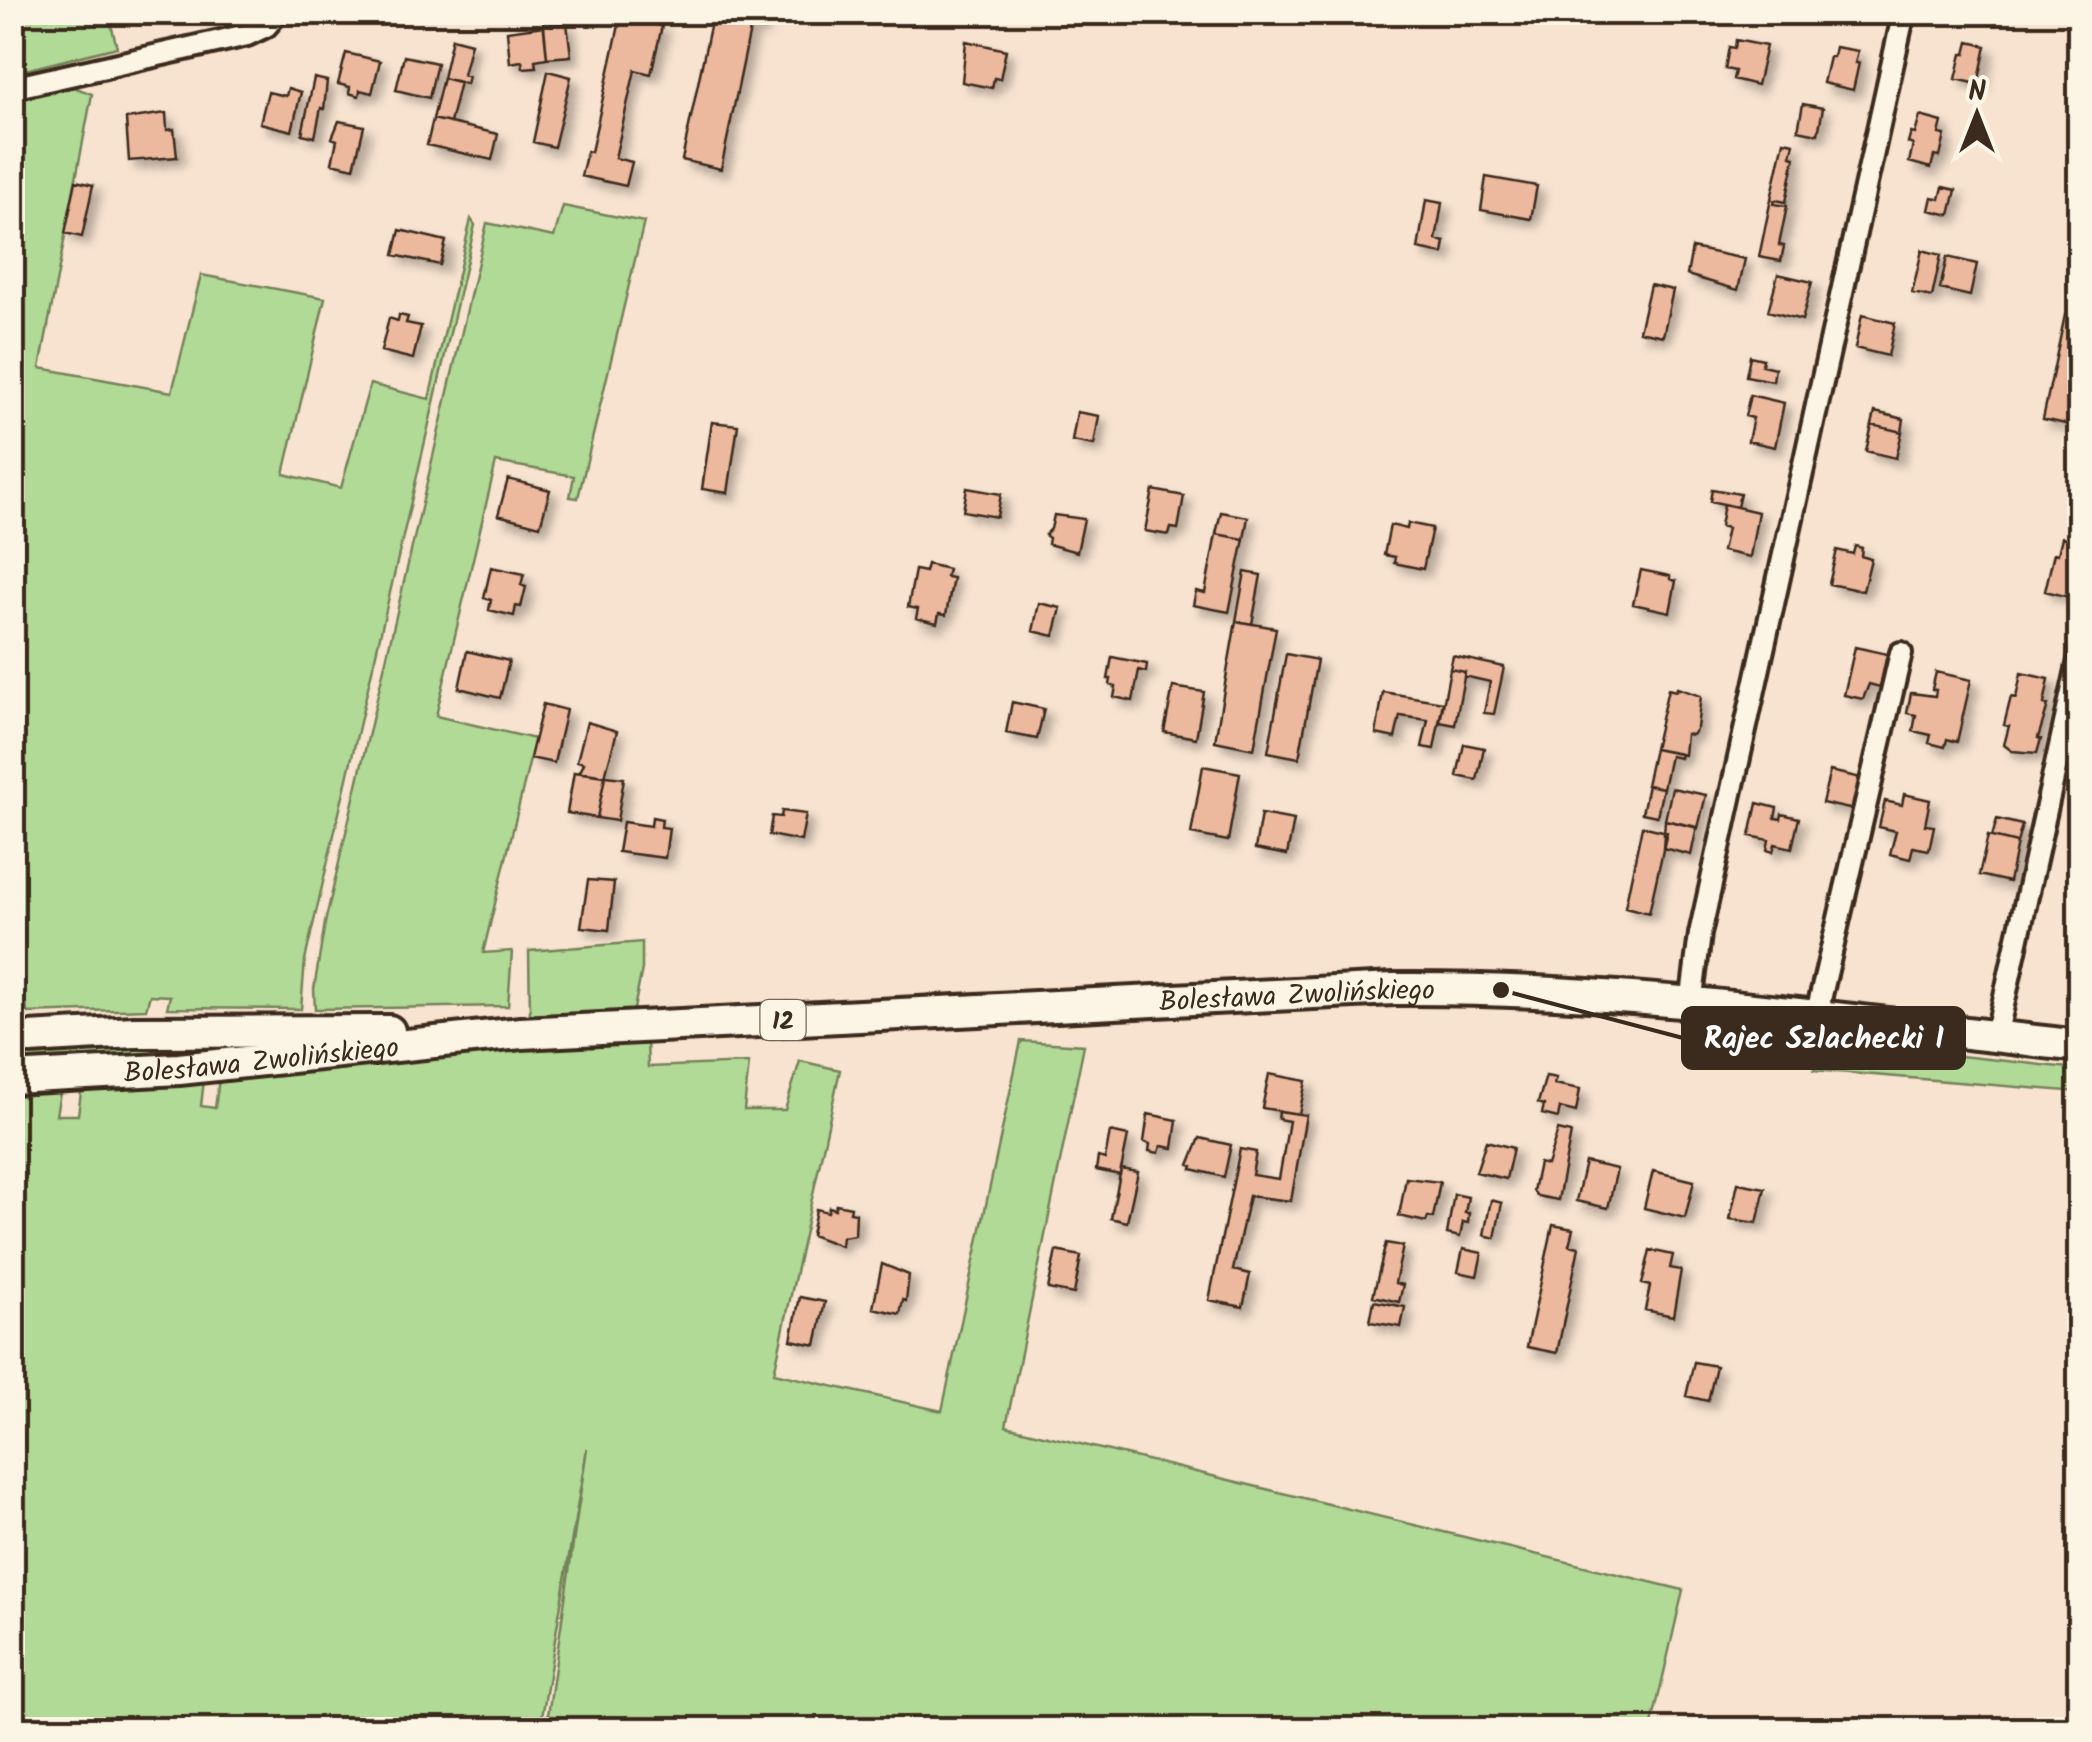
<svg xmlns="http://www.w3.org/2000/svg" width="2092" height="1742" font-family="Kalam,sans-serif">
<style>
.green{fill:#b1da97;stroke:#76825a;stroke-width:2.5}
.building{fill:#ecb89e;stroke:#3b2a1e;stroke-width:2.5;filter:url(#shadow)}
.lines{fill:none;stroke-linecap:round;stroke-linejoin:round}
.minor-casing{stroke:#3b2a1e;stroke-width:28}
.primary-casing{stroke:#3b2a1e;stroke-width:38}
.minor{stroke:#fcf5e5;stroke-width:20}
.primary{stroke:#fcf5e5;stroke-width:30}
.labels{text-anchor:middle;stroke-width:8;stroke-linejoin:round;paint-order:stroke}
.shield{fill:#fcf5e5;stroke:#75675a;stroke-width:2.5}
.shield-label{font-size:25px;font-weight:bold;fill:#3b2a1e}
.street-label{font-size:28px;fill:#3b2a1e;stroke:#fcf5e5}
.leader{fill:none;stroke:#3b2a1e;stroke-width:4}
.callout-dot{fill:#3b2a1e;stroke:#fcf5e5;stroke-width:4}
.callout{fill:#3b2a1e;stroke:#3b2a1e;stroke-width:4}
.callout-label{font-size:30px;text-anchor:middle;font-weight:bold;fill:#fff}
</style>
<defs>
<filter id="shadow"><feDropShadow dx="7" dy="7" stdDeviation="5" flood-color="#0004"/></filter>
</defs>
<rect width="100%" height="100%" fill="#f7e3d0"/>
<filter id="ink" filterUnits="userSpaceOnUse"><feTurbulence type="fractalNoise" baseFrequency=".01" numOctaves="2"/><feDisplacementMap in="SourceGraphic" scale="20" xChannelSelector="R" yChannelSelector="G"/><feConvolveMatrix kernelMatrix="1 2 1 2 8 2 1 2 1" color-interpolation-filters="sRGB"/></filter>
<g filter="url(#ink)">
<path class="green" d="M 12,13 L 108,13 L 117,47 L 13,73 Z
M 71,86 L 92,94 L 40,368 L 172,392 L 201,275 L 325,298 L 284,474 L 341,488 L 370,384 L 429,399 L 471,219 L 475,225 L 305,960 L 301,1009 L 167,1008 L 170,996 L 150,995 L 146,1009 L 27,1013 L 26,1005 L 13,1006 L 13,99 Z
M 563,206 L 644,222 L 578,498 L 570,497 L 574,476 L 496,462 L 436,716 L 535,739 L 483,953 L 512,951 L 508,1006 L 315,1009 L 314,989 L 325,923 L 487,223 L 554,237 Z
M 642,942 L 642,969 L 633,1014 L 535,1019 L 530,1014 L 529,951 Z
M 647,1040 L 648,1067 L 749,1063 L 744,1110 L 785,1110 L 800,1061 L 840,1070 L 774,1373 L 942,1411 L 1021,1041 L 1084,1045 L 1006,1426 L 1683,1590 L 1651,1729 L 546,1729 L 587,1448 L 540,1729 L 13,1730 L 13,1092 L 57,1090 L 60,1093 L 56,1115 L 78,1115 L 81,1092 L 85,1088 L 204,1080 L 201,1106 L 215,1108 L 219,1079 L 378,1057 Z
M 295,1041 L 206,1054 L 13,1065 L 13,1054 Z
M 1915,1051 L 2079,1069 L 2079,1092 L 1814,1070 L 1814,1059 L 1845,1052 L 1914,1058 Z"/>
<path class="building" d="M 728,12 L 763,12 L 760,27 L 727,20 Z
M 621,16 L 662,26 L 651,74 L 635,70 L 615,158 L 632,162 L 626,186 L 581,176 L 587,151 L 591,152 Z
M 712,17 L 751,25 L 721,169 L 682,160 Z
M 551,19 L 552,25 L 567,23 L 571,56 L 547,58 L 543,20 Z
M 544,26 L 547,58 L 535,60 L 536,67 L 523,68 L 522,61 L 510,63 L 507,31 Z
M 452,38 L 471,43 L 463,75 L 468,76 L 466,84 L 443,78 Z
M 1736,40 L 1766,46 L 1757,85 L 1733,79 L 1735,71 L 1725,69 L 1729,47 L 1735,48 Z
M 966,41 L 1006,50 L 1000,79 L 994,78 L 992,88 L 962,82 Z
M 1969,42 L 1986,46 L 1978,84 L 1956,79 L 1962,54 L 1966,54 Z
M 1835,47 L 1858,51 L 1855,63 L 1859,63 L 1853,90 L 1823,83 L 1829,57 L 1833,57 Z
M 346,53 L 380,61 L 372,93 L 360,90 L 359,96 L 349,93 L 350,87 L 338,84 Z
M 404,56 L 437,63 L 429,98 L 396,90 Z
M 548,71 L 571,77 L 554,147 L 533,142 Z
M 314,78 L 327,81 L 324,109 L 321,108 L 315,137 L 302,134 Z
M 443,78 L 460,82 L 450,123 L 433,119 Z
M 288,88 L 301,92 L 292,131 L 260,123 L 268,92 L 286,96 Z
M 1803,104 L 1823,108 L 1818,134 L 1798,130 Z
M 166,113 L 167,130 L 174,129 L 177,157 L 129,161 L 126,119 Z
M 1920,116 L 1942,122 L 1939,134 L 1945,135 L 1940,157 L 1934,156 L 1931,168 L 1909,162 L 1913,145 L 1908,143 L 1911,133 L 1915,134 Z
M 433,119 L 498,134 L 492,160 L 427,145 Z
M 339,121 L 364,126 L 354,168 L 332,163 L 337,140 L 332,138 Z
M 1784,141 L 1794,143 L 1791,156 L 1795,157 L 1786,202 L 1771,199 Z
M 1486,177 L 1537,186 L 1531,219 L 1481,210 Z
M 76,181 L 93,185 L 82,237 L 65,233 Z
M 1943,187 L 1956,190 L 1950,215 L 1929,210 L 1932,197 L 1940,199 Z
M 1771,199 L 1775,200 L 1774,204 L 1787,206 L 1779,245 L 1784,246 L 1781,261 L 1759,257 Z
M 1426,200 L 1442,203 L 1436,240 L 1445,242 L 1443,254 L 1418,249 Z
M 400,230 L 446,241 L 440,265 L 394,255 Z
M 1692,248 L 1745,259 L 1738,290 L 1687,275 Z
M 1922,250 L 1941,255 L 1932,297 L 1912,293 Z
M 1947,257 L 1977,264 L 1970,296 L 1940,289 Z
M 1778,274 L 1812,282 L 1802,320 L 1768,311 Z
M 1650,285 L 1673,290 L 1663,336 L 1639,331 Z
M 399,315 L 408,317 L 406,323 L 421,326 L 413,359 L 381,351 L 389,318 L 398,321 Z
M 1862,315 L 1895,323 L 1888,356 L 1855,348 Z
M 2065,315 L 2080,318 L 2080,380 L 2070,425 L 2043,419 Z
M 1750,356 L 1763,359 L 1762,365 L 1775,368 L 1773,381 L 1746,376 Z
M 1750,395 L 1784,403 L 1775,447 L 1748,441 L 1753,418 L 1745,416 Z
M 1077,412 L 1099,416 L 1094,445 L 1072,441 Z
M 1875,412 L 1904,419 L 1902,432 L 1872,425 Z
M 712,422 L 738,425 L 728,493 L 702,489 Z
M 1872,425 L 1902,432 L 1896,458 L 1866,451 Z
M 508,479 L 550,490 L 540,526 L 498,515 Z
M 967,488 L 1001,494 L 997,517 L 963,511 Z
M 1712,489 L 1740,494 L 1737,507 L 1710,501 Z
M 1153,490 L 1184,496 L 1178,529 L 1171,528 L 1169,535 L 1145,531 Z
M 1724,504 L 1758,512 L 1750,557 L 1722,551 L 1727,528 L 1720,526 Z
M 1221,512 L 1248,517 L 1244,539 L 1216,534 Z
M 1054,515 L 1084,519 L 1077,552 L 1048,544 L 1049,538 L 1045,535 L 1051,529 Z
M 1408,523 L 1432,528 L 1423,569 L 1394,563 L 1395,557 L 1384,555 L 1390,525 L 1407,529 Z
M 1216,534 L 1244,539 L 1229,612 L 1193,605 L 1196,591 L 1205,593 Z
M 2062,537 L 2080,541 L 2080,571 L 2073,598 L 2045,591 L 2054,553 L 2058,554 Z
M 1855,546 L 1862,548 L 1861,556 L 1871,559 L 1863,591 L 1829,584 L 1837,550 L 1853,554 Z
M 927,564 L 948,569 L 946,577 L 953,578 L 946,615 L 939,614 L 937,623 L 916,618 L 918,609 L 908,607 L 915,570 L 925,572 Z
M 491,567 L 524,574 L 521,585 L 526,587 L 521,607 L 516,606 L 514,616 L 489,610 L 491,600 L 484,598 Z
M 1641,570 L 1670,576 L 1670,579 L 1676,581 L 1670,612 L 1633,604 Z
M 1245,572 L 1261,575 L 1252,624 L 1236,621 Z
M 1039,603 L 1061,608 L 1054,636 L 1033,631 Z
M 1236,621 L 1276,628 L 1254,749 L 1215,741 Z
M 1855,647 L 1887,654 L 1880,687 L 1869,684 L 1863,699 L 1844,695 Z
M 467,651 L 509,661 L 500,698 L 459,688 Z
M 1286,654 L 1317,660 L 1299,758 L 1268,752 Z
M 1453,656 L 1504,667 L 1494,714 L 1484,713 L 1490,682 L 1464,676 L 1465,672 L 1450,669 Z
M 1112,657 L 1147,664 L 1146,672 L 1139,670 L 1133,701 L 1114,697 L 1116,687 L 1110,685 L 1111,679 L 1108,679 Z
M 1450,669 L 1465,672 L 1455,725 L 1440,722 Z
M 1936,672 L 1971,680 L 1957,742 L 1947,739 L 1945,747 L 1929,743 L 1931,735 L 1913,731 L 1916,715 L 1907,713 L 1911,693 L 1935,696 L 1936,690 L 1932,689 Z
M 2021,673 L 2049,679 L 2044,704 L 2048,705 L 2038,738 L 2041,739 L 2037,753 L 2012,751 L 2004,745 L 2009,726 L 2004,725 L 2011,697 L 2016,698 Z
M 1173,687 L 1204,692 L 1196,738 L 1164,732 Z
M 1677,688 L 1701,696 L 1697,728 L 1692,735 L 1686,734 L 1684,755 L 1654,749 L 1668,689 L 1676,691 Z
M 1383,692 L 1443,702 L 1434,749 L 1422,747 L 1428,720 L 1400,716 L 1395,738 L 1376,734 Z
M 1012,702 L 1044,709 L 1037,739 L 1006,733 Z
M 543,704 L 566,710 L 554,763 L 530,758 Z
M 587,722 L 617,731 L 605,776 L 580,772 L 584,763 L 577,761 Z
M 1464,744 L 1484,748 L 1477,780 L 1457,776 Z
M 1654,749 L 1681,754 L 1680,758 L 1670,756 L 1663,788 L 1646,785 Z
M 1203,766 L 1240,773 L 1228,841 L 1191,834 Z
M 1830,771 L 1861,778 L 1854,810 L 1822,803 Z
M 574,772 L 605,776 L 597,818 L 567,813 Z
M 605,776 L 624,778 L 617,821 L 597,818 Z
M 1648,785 L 1663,788 L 1657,816 L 1642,813 Z
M 1672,788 L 1706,795 L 1698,828 L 1665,820 Z
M 1904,794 L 1930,800 L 1925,825 L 1934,826 L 1929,850 L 1913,847 L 1910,859 L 1890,854 L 1896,831 L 1879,827 L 1885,801 L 1902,805 Z
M 1757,803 L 1777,808 L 1775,818 L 1781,819 L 1782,814 L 1799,818 L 1792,848 L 1775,844 L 1773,852 L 1767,850 L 1769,840 L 1750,836 Z
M 782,811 L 806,814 L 801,841 L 769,835 L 772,816 L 781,817 Z
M 1261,814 L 1294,820 L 1287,855 L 1255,849 Z
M 652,817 L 662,819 L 661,827 L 669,828 L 665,858 L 618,852 L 623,822 L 651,826 Z
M 1997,819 L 2022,825 L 2017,843 L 1992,837 Z
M 1665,820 L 1697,827 L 1691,855 L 1663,848 Z
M 1642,826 L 1667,832 L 1649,913 L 1625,907 Z
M 1988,836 L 2017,843 L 2009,882 L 1979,875 Z
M 588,880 L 614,882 L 609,930 L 581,927 Z
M 1269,1074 L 1306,1081 L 1299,1114 L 1262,1108 Z
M 1546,1076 L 1556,1078 L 1554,1084 L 1580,1089 L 1576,1112 L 1560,1108 L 1558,1118 L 1542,1114 L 1544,1105 L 1538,1103 Z
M 1279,1111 L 1306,1115 L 1291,1201 L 1249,1196 L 1233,1270 L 1250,1274 L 1243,1307 L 1209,1300 L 1240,1149 L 1256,1152 L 1252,1175 L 1279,1179 L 1289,1121 L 1278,1119 Z
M 1148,1114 L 1177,1120 L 1173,1148 L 1161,1146 L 1159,1153 L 1149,1151 L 1150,1144 L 1144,1142 Z
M 1558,1130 L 1571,1133 L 1558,1200 L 1537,1196 L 1533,1191 L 1539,1163 L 1547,1165 Z
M 1110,1132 L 1128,1136 L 1120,1175 L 1096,1170 L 1098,1157 L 1105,1159 Z
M 1200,1138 L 1231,1145 L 1224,1177 L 1192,1169 L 1193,1166 L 1189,1165 Z
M 1486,1141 L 1513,1148 L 1506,1179 L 1476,1172 Z
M 1585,1162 L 1617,1169 L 1608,1208 L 1576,1201 Z
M 1121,1169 L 1138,1172 L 1127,1222 L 1111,1218 Z
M 1653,1171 L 1694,1181 L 1685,1218 L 1644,1208 Z
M 1406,1178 L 1440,1182 L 1433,1218 L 1428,1217 L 1426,1222 L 1399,1216 Z
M 1738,1183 L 1765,1188 L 1757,1223 L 1730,1219 Z
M 1454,1194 L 1468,1197 L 1465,1213 L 1469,1213 L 1468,1223 L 1463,1222 L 1460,1237 L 1447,1234 Z
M 1491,1200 L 1502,1203 L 1495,1238 L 1484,1235 Z
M 836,1204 L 851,1207 L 850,1212 L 856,1213 L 855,1235 L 842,1237 L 841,1246 L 811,1235 L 816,1209 L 828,1212 L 829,1207 L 835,1209 Z
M 1553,1225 L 1573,1229 L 1569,1245 L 1579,1247 L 1557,1353 L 1527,1347 Z
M 1386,1243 L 1403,1246 L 1395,1283 L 1403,1285 L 1399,1302 L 1373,1296 Z
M 1463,1249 L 1482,1253 L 1477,1276 L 1458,1272 Z
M 1650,1250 L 1673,1255 L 1670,1268 L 1681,1270 L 1673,1316 L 1645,1310 L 1650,1286 L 1642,1284 Z
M 1056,1251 L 1081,1256 L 1074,1294 L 1048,1289 Z
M 882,1264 L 909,1275 L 906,1301 L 903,1300 L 900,1314 L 873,1308 Z
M 800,1297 L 825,1302 L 816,1345 L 791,1340 Z
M 1374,1301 L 1405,1307 L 1401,1327 L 1370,1322 Z
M 1694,1362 L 1716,1366 L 1708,1401 L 1686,1396 Z"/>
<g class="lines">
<defs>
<path id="minor" d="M 12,88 L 247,35 L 266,26 L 278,12
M 1691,1004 L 1700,934 L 1904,12
M 1816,1017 L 1901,653
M 1996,1037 L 2080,656"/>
<g id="primary">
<path d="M 12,1039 L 134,1032 L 389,1031"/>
<path id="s1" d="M 12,1078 L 179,1069 L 521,1033 L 1394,989 C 1623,987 1852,1021 2080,1046"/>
</g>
</defs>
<use href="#minor" class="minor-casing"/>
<use href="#primary" class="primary-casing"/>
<use href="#minor" class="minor"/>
<use href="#primary" class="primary"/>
</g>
</g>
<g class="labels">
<rect class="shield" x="760.5" y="1000" width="45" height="40" rx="8"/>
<g class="shield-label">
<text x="783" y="1029">12</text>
</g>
<g class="street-label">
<text dy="10" stroke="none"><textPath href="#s1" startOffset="1288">Bolesława Zwolińskiego</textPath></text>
<text dy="10" stroke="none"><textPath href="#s1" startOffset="250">Bolesława Zwolińskiego</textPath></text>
</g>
</g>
<path class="leader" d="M1501 990L1683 1038"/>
<circle class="callout-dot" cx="1501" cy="990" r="10"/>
<rect class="callout" x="1683" y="1008" width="281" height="60" rx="10"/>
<g class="callout-label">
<text x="1824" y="1048">Rajec Szlachecki I</text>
</g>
<rect width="2092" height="1742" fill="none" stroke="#fcf5e5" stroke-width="50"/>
<rect x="25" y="25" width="2042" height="1692" fill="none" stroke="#3b2a1e" stroke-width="4" filter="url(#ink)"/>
<g transform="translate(1977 115)" stroke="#fcf5e5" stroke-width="8" paint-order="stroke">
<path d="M0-8L18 38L0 25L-18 38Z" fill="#3b2a1e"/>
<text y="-15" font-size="28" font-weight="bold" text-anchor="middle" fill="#3b2a1e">N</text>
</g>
</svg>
